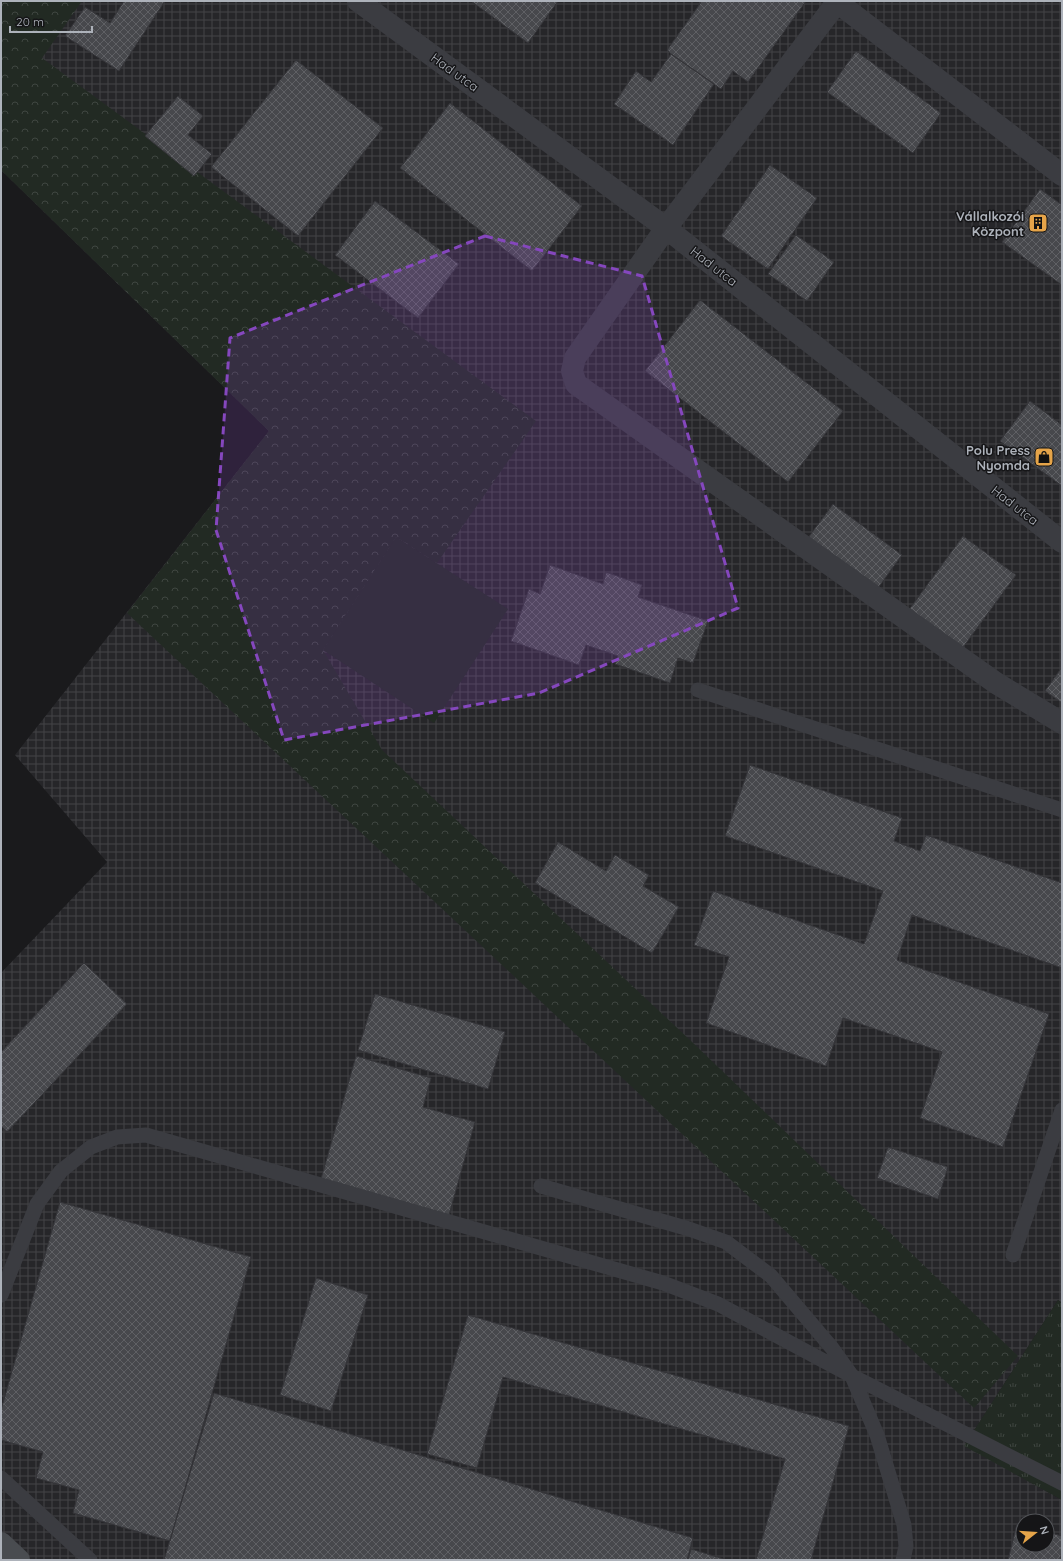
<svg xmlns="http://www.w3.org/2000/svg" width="1063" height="1561" font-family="Quicksand,sans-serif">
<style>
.industrial{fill:url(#industrial-grid);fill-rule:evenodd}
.grass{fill:url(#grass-tufts)}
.forest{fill:url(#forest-crowns)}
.park{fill:#222a23}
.building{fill:url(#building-cross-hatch);stroke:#343438}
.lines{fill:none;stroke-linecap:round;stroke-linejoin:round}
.lane{stroke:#3b3c41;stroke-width:15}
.street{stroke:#3b3c41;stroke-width:22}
.secondary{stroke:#494c50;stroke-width:22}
.marked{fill:#8547be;fill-opacity:0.2;stroke:#8547be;stroke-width:3;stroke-dasharray:8 5;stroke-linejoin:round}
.labels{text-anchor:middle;stroke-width:3;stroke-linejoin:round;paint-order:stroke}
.street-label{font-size:13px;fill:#adb2ba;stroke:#151517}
.poi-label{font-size:13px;font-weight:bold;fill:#adb2ba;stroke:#151517;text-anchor:end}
</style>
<defs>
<pattern id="industrial-grid" width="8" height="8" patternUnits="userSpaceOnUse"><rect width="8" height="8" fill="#262629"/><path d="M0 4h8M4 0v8" fill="none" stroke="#434346"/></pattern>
<pattern id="grass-tufts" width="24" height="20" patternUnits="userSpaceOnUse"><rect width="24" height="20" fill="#222a23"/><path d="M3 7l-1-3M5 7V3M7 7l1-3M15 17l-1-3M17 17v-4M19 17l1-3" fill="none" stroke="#3f4641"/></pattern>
<pattern id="forest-crowns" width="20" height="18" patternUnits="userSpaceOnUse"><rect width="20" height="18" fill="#222a23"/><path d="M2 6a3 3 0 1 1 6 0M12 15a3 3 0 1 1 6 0" fill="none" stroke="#3f4641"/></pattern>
<pattern id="building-cross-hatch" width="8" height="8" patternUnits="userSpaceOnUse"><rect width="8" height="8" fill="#47484c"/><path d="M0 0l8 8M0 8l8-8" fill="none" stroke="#5f6064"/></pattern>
</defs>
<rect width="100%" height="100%" fill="#1a1a1c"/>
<path class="industrial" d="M 1,1 L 1062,1 L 1062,1303 L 1058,1300 L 965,1445 L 1062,1500 L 1062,1560 L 1,1560 L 1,973 L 107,862 L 15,755 L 269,431 L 1,170 ZM 1023,1521 L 1047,1521 L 1047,1545 L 1023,1545 Z"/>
<path class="grass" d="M 1058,1300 L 1062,1303 L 1062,1500 L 964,1446 Z"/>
<path class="forest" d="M 1,1 L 82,1 L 42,58 L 536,421 L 437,563 L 396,537 L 323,650 L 382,750 L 690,1040 L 1018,1356 L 974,1408 L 127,613 L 269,431 L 1,170 Z"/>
<path class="park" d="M 396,537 L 508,609 L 434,723 L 323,650 Z"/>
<path class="building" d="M 124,1 L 165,1 L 119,71 L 65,36 L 85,7 L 110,23 Z
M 471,1 L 558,1 L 528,43 Z
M 702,1 L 806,1 L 748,82 L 733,71 L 721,89 L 671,54 L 667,50 Z
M 856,51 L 941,113 L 913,153 L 827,92 Z
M 671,54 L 714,84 L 673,145 L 614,104 L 636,71 L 651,82 Z
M 296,60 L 383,128 L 298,236 L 211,167 Z
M 178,96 L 203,116 L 188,135 L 212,154 L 194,176 L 145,136 Z
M 450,103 L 582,206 L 532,271 L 400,168 Z
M 770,165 L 817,198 L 768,269 L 721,236 Z
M 1040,189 L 1062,205 L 1062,285 L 1002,242 Z
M 375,201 L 459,264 L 418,318 L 335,255 Z
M 796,235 L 834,262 L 807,301 L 768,274 Z
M 700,300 L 843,411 L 788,482 L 645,371 Z
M 1030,401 L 1062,425 L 1062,486 L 1000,441 Z
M 833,504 L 902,555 L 875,592 L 805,542 Z
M 963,536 L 1016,575 L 961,650 L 908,611 Z
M 550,565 L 603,584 L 606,572 L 642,585 L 638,597 L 708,621 L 693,663 L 678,658 L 670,683 L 615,664 L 618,656 L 586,645 L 579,665 L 511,641 L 529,589 L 540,594 Z
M 1062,667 L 1062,703 L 1045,691 Z
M 750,765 L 902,818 L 894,841 L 920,851 L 926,835 L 1062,883 L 1062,968 L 912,915 L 897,960 L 1049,1014 L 1003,1147 L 920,1118 L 942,1052 L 843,1018 L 826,1066 L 706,1023 L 729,957 L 694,945 L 713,891 L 864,944 L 883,891 L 725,836 Z
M 558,842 L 606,871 L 615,855 L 649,875 L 643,886 L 679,907 L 652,953 L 535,883 Z
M 84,963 L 127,1004 L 7,1132 L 1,1126 L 1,1052 Z
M 375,994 L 505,1032 L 488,1089 L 358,1050 Z
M 356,1056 L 431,1078 L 423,1107 L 475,1122 L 449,1215 L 321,1179 Z
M 888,1147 L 948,1167 L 938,1199 L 877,1178 Z
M 60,1202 L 251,1257 L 170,1541 L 73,1513 L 79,1490 L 36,1478 L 43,1452 L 1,1440 L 1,1410 Z
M 316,1278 L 368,1295 L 331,1411 L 280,1395 Z
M 468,1315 L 849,1426 L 811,1560 L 756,1560 L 785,1459 L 503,1377 L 477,1468 L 427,1454 Z
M 214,1393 L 693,1538 L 687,1560 L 164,1560 Z
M 1017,1524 L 1023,1525 L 1023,1545 L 1047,1545 L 1047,1532 L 1062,1536 L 1062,1551 L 1060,1560 L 1008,1560 Z
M 691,1549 L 727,1560 L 688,1560 Z"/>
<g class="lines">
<path class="lane" d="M 698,690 L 1062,810
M 541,1186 L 689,1229 L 726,1242 L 771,1276 L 832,1348 L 852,1376 L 877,1435 L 904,1525 L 906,1546 L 903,1560
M 1013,1255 L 1062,1110
M 1,1295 L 37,1204 L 61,1171 L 91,1147 L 117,1137 L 146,1135 L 663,1283 L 718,1304 L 852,1376 L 1062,1483
M 1,1478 L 90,1560"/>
<path class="street" d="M 358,1 L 666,228 L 1062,542
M 838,1 L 666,228 L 575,358 L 572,371 L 576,384 L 996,683 L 1062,723
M 837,2 L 1062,175"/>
<path class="secondary" d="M 1,1543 L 19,1560"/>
</g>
<path class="marked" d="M 485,236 L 642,276 L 738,608 L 539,693 L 284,740 L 216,530 L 230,338 Z"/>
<defs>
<symbol id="building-square" viewBox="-11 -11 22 22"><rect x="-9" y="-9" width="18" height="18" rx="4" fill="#e5a449" stroke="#151517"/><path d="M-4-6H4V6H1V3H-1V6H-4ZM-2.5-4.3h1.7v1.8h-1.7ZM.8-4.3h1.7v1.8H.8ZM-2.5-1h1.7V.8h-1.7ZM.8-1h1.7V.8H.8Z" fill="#111"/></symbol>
<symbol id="shop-square" viewBox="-11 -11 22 22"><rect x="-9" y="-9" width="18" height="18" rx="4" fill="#e5a449" stroke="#151517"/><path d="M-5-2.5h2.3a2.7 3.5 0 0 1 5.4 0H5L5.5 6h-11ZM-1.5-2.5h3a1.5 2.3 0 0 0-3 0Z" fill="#111"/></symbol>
</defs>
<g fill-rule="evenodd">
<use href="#building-square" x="1027" y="212" width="22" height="22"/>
<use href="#shop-square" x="1033" y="446" width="22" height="22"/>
</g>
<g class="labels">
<g class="street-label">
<text transform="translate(455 72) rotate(36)" y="5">Had utca</text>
<text transform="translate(714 266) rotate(38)" y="5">Had utca</text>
<text transform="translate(1015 505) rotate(38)" y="5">Had utca</text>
</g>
<g class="poi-label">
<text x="1024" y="221">Vállalkozói<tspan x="1024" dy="15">Központ</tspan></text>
<text x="1030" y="455">Polu Press<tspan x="1030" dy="15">Nyomda</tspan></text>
</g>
</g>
<rect width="1063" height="1561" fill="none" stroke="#adb2ba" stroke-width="4"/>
<g transform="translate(1035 1533) rotate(73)"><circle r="19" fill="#151517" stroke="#525458"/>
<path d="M0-3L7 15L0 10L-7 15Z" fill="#e5a449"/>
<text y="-6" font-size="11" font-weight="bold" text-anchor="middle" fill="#adb2ba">N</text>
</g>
<path d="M10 26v6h82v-6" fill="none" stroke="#adb2ba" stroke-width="2"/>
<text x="16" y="26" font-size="12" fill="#adb2ba" stroke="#151517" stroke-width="3" paint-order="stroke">20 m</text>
</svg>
